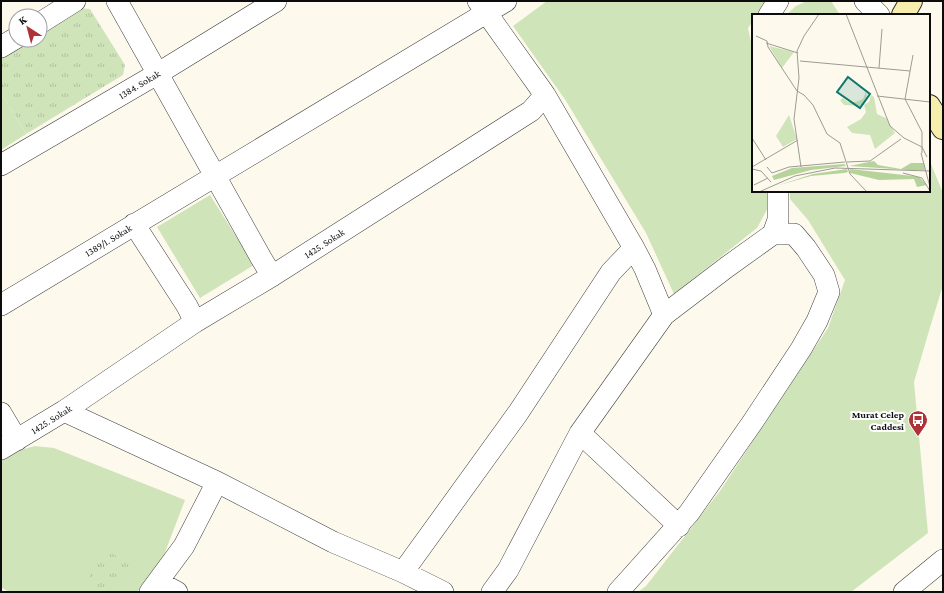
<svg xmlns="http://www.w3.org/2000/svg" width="944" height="593" font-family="'Crimson Pro',serif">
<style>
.grass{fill:#d0e4ba}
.park{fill:url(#park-tufts)}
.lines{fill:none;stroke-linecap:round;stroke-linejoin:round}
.street-casing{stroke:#3f3f3f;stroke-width:22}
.secondary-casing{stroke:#2e2e2e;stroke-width:24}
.street{stroke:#fff;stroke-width:21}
.secondary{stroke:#f7eeae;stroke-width:22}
.labels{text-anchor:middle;stroke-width:4;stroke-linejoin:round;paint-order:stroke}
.street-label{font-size:10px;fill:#0c0c0c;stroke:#fff}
.poi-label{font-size:10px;font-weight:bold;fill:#0c0c0c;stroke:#fff;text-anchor:end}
.inset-road{fill:none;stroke:#9d9b93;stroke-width:1}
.view{fill:#0f766e;fill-opacity:0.15;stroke:#0f766e;stroke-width:2}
.inset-edge{fill:none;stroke:#0c0c0c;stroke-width:2}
</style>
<defs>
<pattern id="park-tufts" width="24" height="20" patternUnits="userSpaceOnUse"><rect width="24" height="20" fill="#d0e4ba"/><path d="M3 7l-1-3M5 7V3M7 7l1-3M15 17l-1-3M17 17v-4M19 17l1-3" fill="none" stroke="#b1c29f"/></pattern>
</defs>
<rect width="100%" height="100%" fill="#fdfaed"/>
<path class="grass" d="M 547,1 L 767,1 L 757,15 L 753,15 L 753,21 L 748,28 L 753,51 L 753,191 L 768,191 L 769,206 L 757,228 L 674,294 L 646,233 L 566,101 L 513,26 Z
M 807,1 L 831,1 L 840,15 L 786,15 L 796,6 Z
M 1,93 L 26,134 L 1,150 Z
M 929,159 L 943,193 L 943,285 L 929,331 L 914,382 L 928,533 L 851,592 L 638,592 L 646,586 L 720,491 L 828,328 L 845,280 L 808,220 L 790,199 L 790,191 L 929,191 Z
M 210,195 L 254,265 L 200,298 L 157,227 Z
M 35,446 L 54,448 L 185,500 L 164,555 L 137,592 L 9,592 L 1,587 L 1,460 L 17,451 Z"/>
<path class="park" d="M 79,8 L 90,9 L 125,65 L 123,75 L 26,134 L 1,93 L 1,56 L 28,40 L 40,40 L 40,32 Z
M 103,549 L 131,563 L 115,592 L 108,592 L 87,581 Z"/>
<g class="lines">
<defs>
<path id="street" d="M 117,1 L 261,258 L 272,276
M 865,1 L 879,15
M 769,15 L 778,1
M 40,23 L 75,1
M 1,47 L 16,38
M 545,95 L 634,248 L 645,269 L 664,315
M 1,165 L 157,74 L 276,1
M 134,224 L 187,306 L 195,322
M 1,305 L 506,1
M 64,411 L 217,482 L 333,542 L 403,572 L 443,592
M 1,413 L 17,440
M 580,433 L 679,526
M 1,449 L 64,411 L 195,322 L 272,276 L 531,111 L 545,95 L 478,1
M 403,572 L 518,413 L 611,272 L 634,248
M 158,582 L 177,592
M 150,592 L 184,546 L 217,482
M 492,592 L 508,570 L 580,433 L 664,315 L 727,267 L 773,234 L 778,220 L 778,191
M 618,592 L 689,513 L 752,423 L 801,349 L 817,321 L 829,292 L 824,275 L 806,248 L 794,234 L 773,234
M 904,592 L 943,560"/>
<path id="secondary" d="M 903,15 L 911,1
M 929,106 L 943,128"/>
</defs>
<use href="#street" class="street-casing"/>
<use href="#secondary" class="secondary-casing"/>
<use href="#street" class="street"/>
<use href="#secondary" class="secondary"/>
</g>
<defs>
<symbol id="bus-pin" viewBox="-11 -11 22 30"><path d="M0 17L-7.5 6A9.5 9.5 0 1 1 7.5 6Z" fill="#af3239" stroke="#fff"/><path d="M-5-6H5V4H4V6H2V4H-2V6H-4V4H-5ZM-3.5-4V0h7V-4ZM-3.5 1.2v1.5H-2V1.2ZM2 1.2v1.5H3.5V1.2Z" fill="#fff"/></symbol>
</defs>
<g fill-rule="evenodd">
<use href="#bus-pin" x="907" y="409" width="22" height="30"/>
</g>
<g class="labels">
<g class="street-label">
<text transform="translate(139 84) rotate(-31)" y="4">1384. Sokak</text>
<text transform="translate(108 240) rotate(-31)" y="4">1389/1. Sokak</text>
<text transform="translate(324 243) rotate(-33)" y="4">1425. Sokak</text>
<text transform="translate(51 419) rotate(-32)" y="4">1425. Sokak</text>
</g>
<g class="poi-label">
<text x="904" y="418">Murat Celep<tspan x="904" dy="12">Caddesi</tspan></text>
</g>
</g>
<g transform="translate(752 14)">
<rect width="178" height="178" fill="#fdfaed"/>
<path d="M 17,32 L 42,38 L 30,54 ZM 114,77 L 115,85 L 109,92 L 92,91 L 88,86 L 91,84 L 96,88 L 104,88 L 111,85 ZM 37,101 L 45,125 L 31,133 L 24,122 Z" fill="#d0e4ba"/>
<path d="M 122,147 L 126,151 L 149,155 L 159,149 L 172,149 L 173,156 L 157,156 L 97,152 ZM 92,150 L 94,152 L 59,156 L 22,166 L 20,162 L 40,154 ZM 95,155 L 96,158 L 92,159 L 59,162 L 24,172 L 61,160 ZM 98,155 L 161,162 L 167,163 L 175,171 L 165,173 L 162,165 L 127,166 L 98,159 Z" fill="#b5d39b"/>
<path d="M 119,81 L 122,83 L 125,100 L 134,104 L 143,119 L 123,135 L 118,121 L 100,119 L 95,113 L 109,105 L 114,98 L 112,91 L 117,88 Z" fill="#d0e4ba"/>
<path class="inset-road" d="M 94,0 L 138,112 L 152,124 L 170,133 L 175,143M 4,22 L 15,27 L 16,33 L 45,77M 14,29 L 46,39M 48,47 L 158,57M 127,54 L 130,15M 45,77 L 52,81 L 61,91 L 75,120 L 88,129 L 98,160 L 115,178M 125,82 L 178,88M 153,85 L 170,118 L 170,139M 153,85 L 161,41M 0,124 L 14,146M 169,139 L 178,173M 95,148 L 118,147 L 149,125M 0,153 L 46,126M 15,153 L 20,159 L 37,153 L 93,148M 49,153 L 42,105 L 47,64 L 45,37 L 52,22 L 67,0M 0,155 L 9,157 L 19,168M 151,159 L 170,164 L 178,177M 2,171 L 16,164M 7,178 L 43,162 L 83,154 L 178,157"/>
<path class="view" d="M 96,63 L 118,80 L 108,94 L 85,78 Z"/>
<rect width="178" height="178" class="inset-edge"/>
</g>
<rect width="944" height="593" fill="none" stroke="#0c0c0c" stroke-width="4"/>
<g transform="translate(28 28) rotate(324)"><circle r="19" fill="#ffffff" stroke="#9e9e9e"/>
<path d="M0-3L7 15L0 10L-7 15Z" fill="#af3239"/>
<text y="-6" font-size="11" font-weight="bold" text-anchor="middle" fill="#0c0c0c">K</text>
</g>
</svg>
